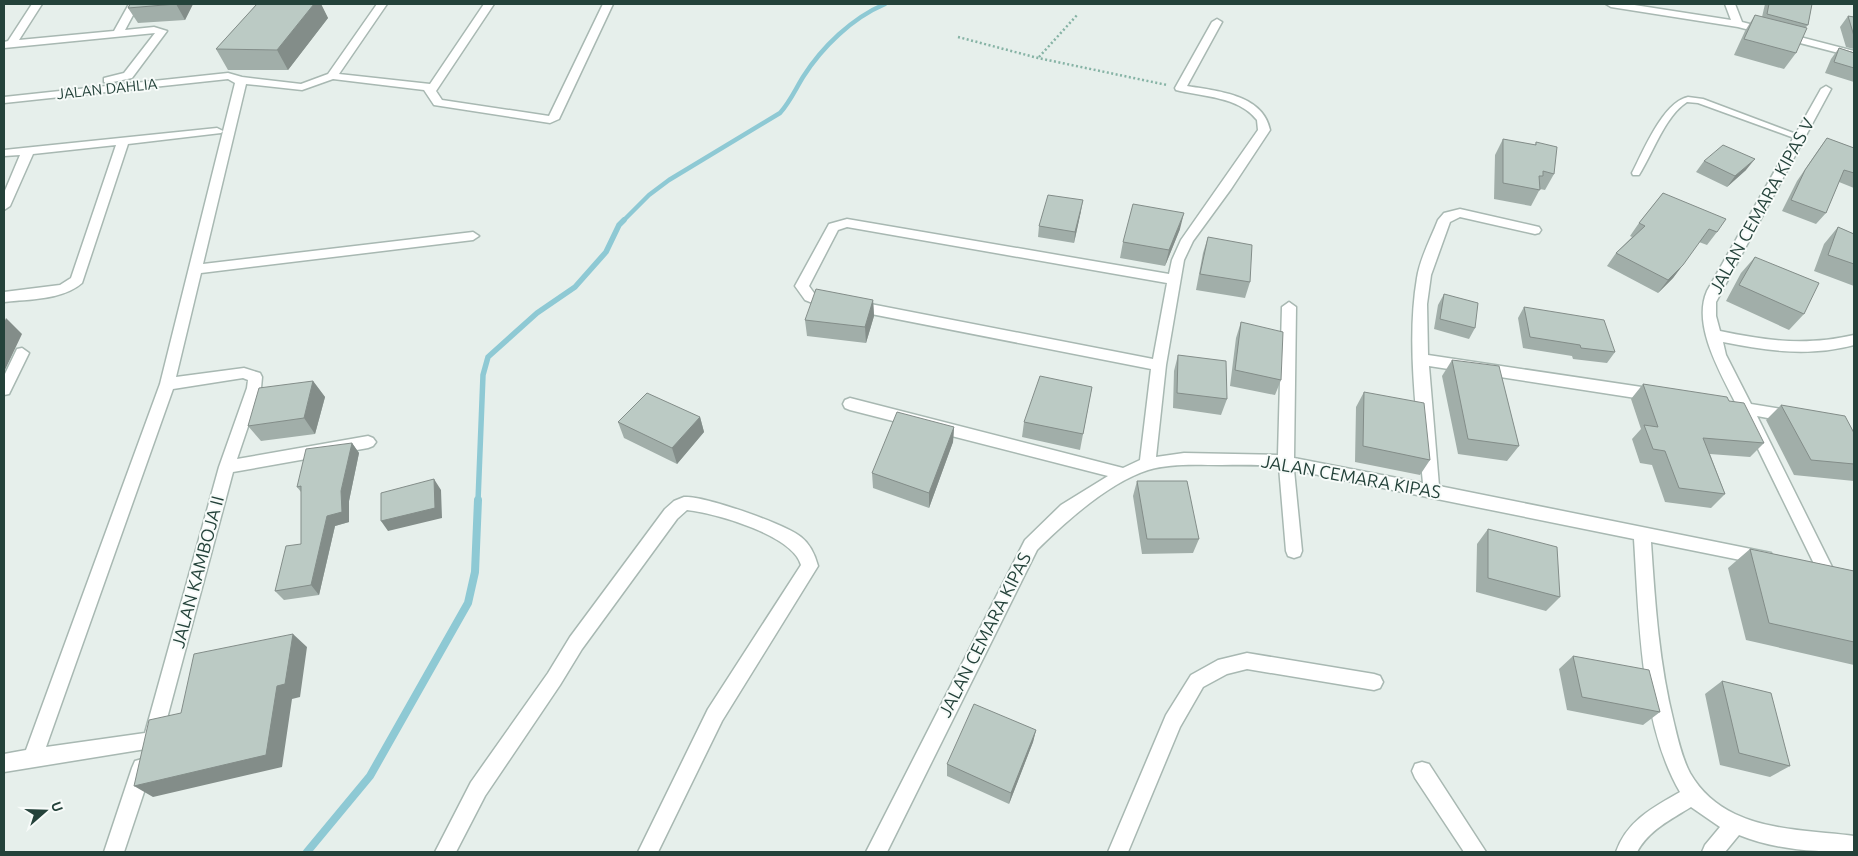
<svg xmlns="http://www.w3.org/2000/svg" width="1858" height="856" font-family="Ubuntu,sans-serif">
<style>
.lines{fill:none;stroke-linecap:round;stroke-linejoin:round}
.stream-far2{stroke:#8ec9d4;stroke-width:4.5}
.stream-far1{stroke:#8ec9d4;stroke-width:5.5}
.stream{stroke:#8ec9d4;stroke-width:8}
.lane-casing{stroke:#a8b8b2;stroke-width:3}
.street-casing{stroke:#a8b8b2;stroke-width:3}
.path{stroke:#86b3a5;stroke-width:2.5;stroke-dasharray:2 2.5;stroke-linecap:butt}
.lane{fill:#fff;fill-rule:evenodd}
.street{fill:#fff;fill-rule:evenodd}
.wall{fill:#a1aea9}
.shaded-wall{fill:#838d89}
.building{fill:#bbcac4;stroke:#838d89}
.labels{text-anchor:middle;stroke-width:4;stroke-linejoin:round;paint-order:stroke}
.far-street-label{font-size:15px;fill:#24423a;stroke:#f7fbf9}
.street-label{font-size:18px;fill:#24423a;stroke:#f7fbf9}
</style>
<rect width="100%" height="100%" fill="#e6efeb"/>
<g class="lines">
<path class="stream-far2" d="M 623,221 L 649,195 L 669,180 L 780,113 C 790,102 795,90 803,77 C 822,47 852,18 885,4"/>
<path class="stream-far1" d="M 478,501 L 483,375 L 488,357 L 537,313 L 575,287 L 606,252 L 619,225 L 624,220"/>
<path class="stream" d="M 307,852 L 370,776 L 468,603 L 475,572 L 478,500"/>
<defs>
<path id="lane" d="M 1688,97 L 1703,99 L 1804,137 L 1803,139 L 1797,139 L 1698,103 L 1687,102 C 1665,116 1653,153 1639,175 L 1633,175 L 1632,173 C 1643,152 1663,102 1688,97 Z"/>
<path id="street" d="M 32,4 L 42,4 L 19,40 L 114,31 L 129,4 L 139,4 L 125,30 L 154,27 L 167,31 L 132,78 L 108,83 L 104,82 L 104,78 L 124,73 L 155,33 L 4,48 L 4,42 L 8,41 Z
M 377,4 L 387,4 L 339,74 L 430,84 L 484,4 L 494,4 L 436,91 L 442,100 L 549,116 L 603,4 L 613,4 L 559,119 L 550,123 L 434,105 L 424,90 L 333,79 L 302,90 L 246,84 L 203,264 L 473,232 L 479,236 L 473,240 L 201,273 L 176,377 L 244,368 L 260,373 L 262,377 L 261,388 L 237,459 L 368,436 L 373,438 L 376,442 L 373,446 L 368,448 L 233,472 L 162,737 L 158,747 L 4,772 L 4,754 L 26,750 L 160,384 L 235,83 L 228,79 L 4,103 L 4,97 L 228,73 L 242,77 L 301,84 L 328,74 ZM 243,378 L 248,380 L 247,388 L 219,467 L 145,733 L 46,747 L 173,389 Z
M 1606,4 L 1628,4 L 1731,20 L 1725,4 L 1735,4 L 1742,22 L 1854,51 L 1854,57 L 1738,27 L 1611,7 Z
M 1217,19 L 1222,22 L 1187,86 C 1216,91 1263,94 1270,130 L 1231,189 L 1193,241 L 1184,260 L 1166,365 L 1156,457 L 1184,453 L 1278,455 L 1282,307 L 1289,302 L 1296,307 L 1294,458 L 1423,483 C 1417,418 1406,342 1417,278 C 1420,258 1431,238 1438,220 L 1444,213 L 1460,209 L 1539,227 L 1541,230 L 1539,233 L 1535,234 L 1460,217 L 1450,222 L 1431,275 L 1427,304 L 1428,355 L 1655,389 L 1660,391 L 1662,395 L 1660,399 L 1655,401 L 1429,366 L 1439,486 L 1771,553 L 1773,558 L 1771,563 L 1765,565 L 1651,542 C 1655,603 1659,664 1674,723 C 1678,740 1682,758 1690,773 C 1701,792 1716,805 1735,814 C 1771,831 1815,831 1854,836 L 1854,852 C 1815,852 1776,850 1739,835 L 1725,852 L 1702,852 L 1705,845 L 1720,827 L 1691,807 C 1670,820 1649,830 1637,852 L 1616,852 C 1627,821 1652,808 1680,792 C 1640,724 1639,616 1634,539 L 1294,470 L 1302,551 L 1300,556 L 1294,558 L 1288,556 L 1286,551 L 1279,467 C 1260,464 1240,465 1221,465 C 1198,465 1171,463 1148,470 C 1110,482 1065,522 1037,550 L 887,852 L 866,852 L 1025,540 L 1061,505 L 1108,476 L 850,410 L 845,408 L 843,404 L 845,400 L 850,398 L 1123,468 L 1140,460 L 1151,369 L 810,302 L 805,300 L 795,286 L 829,224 L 847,219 L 1169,274 L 1172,260 L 1181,240 L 1258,130 L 1257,120 C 1238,96 1203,97 1176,90 L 1175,88 L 1212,22 ZM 847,227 L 1167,283 L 1153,359 L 814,293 L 809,286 L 838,230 Z
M 1826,86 L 1831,89 L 1716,302 L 1716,316 L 1720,331 C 1768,341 1806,346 1854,335 L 1854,345 C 1809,357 1768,351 1723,342 L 1726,355 L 1751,404 L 1794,411 L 1799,413 L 1801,417 L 1799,421 L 1794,423 L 1757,416 L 1833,569 L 1831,574 L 1825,576 L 1819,574 L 1741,414 L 1735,412 L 1733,408 L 1736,404 C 1720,372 1692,325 1707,291 L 1821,89 Z
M 217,128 L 223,131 L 221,133 L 128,144 L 82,283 C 63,300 29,299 4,302 L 4,292 L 60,285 L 71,278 L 116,145 L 33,154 L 10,206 L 4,210 L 4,193 L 20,155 L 4,156 L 4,150 Z
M 22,348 L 29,353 L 9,394 L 4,395 L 4,376 L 17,349 Z
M 684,497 C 703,495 785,524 801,537 C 810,544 815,555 818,566 L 722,721 L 658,852 L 638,852 L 708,709 L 801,565 C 793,535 715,513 687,510 L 677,519 L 582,649 L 560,685 L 485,796 L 456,852 L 435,852 L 471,782 L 548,673 L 570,637 L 665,509 L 674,501 Z
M 1247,653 L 1374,674 L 1380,676 L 1383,682 L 1380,688 L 1374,690 L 1247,669 L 1227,674 L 1203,687 L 1180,727 L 1128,852 L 1108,852 L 1166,715 L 1191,675 L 1218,660 Z
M 142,759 L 149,761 L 152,768 L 124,852 L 104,852 L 132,768 L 135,761 Z
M 1422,762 L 1429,764 L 1486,852 L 1464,852 L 1415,778 L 1412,771 L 1415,764 Z"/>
</defs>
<use href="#lane" class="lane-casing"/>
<use href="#street" class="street-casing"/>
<path class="path" d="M 958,37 L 1038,58 L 1167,85
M 1039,57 L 1078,14"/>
<use href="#lane" class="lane"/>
<use href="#street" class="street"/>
</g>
<path class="wall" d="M 130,4 L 193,4 L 185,20 L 138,23 L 128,8 Z
M 257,4 L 321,4 L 328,18 L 288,70 L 228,70 L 216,49 Z
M 1765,4 L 1812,4 L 1808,25 L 1805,28 L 1796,53 L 1784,69 L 1734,55 L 1745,31 L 1755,15 L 1762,17 Z
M 1848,16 L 1854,17 L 1854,49 L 1846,47 L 1840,27 Z
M 1839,48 L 1853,52 L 1854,50 L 1854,82 L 1825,73 L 1831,59 Z
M 1827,138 L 1854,148 L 1854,188 L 1839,182 L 1826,213 L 1816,224 L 1782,211 L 1797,181 L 1819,149 Z
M 1503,139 L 1535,145 L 1536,142 L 1554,174 L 1545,190 L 1540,189 L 1531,206 L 1494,199 L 1495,155 Z
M 1704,161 L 1746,170 L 1727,187 L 1696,172 Z
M 1663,193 L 1717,232 L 1707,245 L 1699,242 L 1673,278 L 1658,293 L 1607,266 L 1616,253 L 1632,237 L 1630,236 L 1639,223 Z
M 1081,211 L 1074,243 L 1038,237 L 1039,226 Z
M 1838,227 L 1854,234 L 1854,286 L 1814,271 L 1824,244 Z
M 1180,229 L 1165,266 L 1120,258 L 1123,242 Z
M 1208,237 L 1250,282 L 1245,298 L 1196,290 L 1203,253 Z
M 1755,257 L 1804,314 L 1789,330 L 1726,301 L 1741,273 Z
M 1444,294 L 1475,328 L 1469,339 L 1434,329 L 1438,305 Z
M 873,300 L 874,316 L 866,343 L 807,336 L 805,320 Z
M 1524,307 L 1615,352 L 1607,363 L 1573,359 L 1572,356 L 1523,348 L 1518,318 Z
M 1241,322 L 1281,380 L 1275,395 L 1230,386 L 1236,338 Z
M 1178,355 L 1227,399 L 1221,415 L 1173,408 L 1174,371 Z
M 1452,360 L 1519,446 L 1507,461 L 1458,454 L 1442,376 Z
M 313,381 L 325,397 L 315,434 L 261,441 L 248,426 Z
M 1643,384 L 1729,401 L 1764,443 L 1750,457 L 1710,454 L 1725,494 L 1711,508 L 1665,502 L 1652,465 L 1640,463 L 1632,439 L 1641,429 L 1631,399 Z
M 1092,387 L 1080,450 L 1022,437 L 1024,422 Z
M 1364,392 L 1430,460 L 1420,475 L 1355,462 L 1356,407 Z
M 1781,405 L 1854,464 L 1854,481 L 1794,475 L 1766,420 Z
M 700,417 L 704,432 L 677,464 L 624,438 L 618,422 Z
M 954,427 L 953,442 L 929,508 L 873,488 L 872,473 Z
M 352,443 L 359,453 L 349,501 L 349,522 L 335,526 L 319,595 L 284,600 L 275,591 L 301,544 L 301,492 L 297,487 Z
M 1137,481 L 1199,539 L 1193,553 L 1142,554 L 1133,496 Z
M 1488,529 L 1560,597 L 1546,611 L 1476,592 L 1477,544 Z
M 1750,549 L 1854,571 L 1854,665 L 1746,640 L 1728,568 Z
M 1573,656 L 1660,712 L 1643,725 L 1567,710 L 1559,669 Z
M 1722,681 L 1790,766 L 1770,777 L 1720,765 L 1705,694 Z
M 1036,730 L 1033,742 L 1009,804 L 947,776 L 947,764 Z"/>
<path class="shaded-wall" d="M 176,4 L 193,4 L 185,20 Z
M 314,4 L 321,4 L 328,18 L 288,70 L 277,50 Z
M 1755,159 L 1746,170 L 1727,187 L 1735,176 Z
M 1083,200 L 1081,211 L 1074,243 L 1075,232 Z
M 1184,213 L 1180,229 L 1165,266 L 1169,250 Z
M 1683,265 L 1673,278 L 1658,293 L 1668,280 Z
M 873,300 L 874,316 L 866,343 L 865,327 Z
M 6,318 L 22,334 L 4,372 L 4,323 Z
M 313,381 L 325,397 L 315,434 L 304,418 Z
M 700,417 L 704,432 L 677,464 L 672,448 Z
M 954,427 L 953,442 L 929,508 L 929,493 Z
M 352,443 L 359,453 L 349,501 L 349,522 L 335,526 L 319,595 L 311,585 L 327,516 L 341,491 Z
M 434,479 L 441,490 L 442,518 L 388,531 L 381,521 Z
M 293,634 L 307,647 L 300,697 L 292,699 L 282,767 L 153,797 L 134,786 L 277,686 Z
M 1036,730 L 1033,742 L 1009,804 L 1011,793 Z"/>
<path class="building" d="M 130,4 L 176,4 L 128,8 Z
M 257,4 L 314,4 L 277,50 L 216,49 Z
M 1769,4 L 1812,4 L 1808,25 L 1767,14 Z
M 1755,15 L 1807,28 L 1796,53 L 1744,39 Z
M 1848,16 L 1854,17 L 1854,36 Z
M 1839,48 L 1854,53 L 1854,68 L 1834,62 Z
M 1827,138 L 1854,148 L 1854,173 L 1844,170 L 1826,213 L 1791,200 L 1805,170 Z
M 1503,139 L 1536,145 L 1536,142 L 1557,147 L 1554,174 L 1543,171 L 1543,176 L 1539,176 L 1540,190 L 1503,183 Z
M 1723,145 L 1755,159 L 1735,176 L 1704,161 Z
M 1663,193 L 1726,219 L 1717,232 L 1709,229 L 1683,265 L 1668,280 L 1616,253 L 1645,226 L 1639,223 Z
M 1048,195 L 1083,200 L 1075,232 L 1039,226 Z
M 1133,204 L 1184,213 L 1169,250 L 1123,242 Z
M 1838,227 L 1854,234 L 1854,264 L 1828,255 Z
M 1208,237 L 1252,245 L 1250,282 L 1200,274 Z
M 1755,257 L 1819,283 L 1804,314 L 1739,285 Z
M 816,289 L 873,300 L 865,327 L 805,320 Z
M 1444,294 L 1478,303 L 1475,328 L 1440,319 Z
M 1524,307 L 1604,320 L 1615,352 L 1581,348 L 1580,345 L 1530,337 Z
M 1241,322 L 1283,332 L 1281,380 L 1235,370 Z
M 1178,355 L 1226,361 L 1227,399 L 1177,393 Z
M 1452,360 L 1499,366 L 1519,446 L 1468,439 Z
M 1040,376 L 1092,387 L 1083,434 L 1024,422 Z
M 313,381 L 304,418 L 248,426 L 259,388 Z
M 1643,384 L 1727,397 L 1729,401 L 1744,403 L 1764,443 L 1703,438 L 1725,494 L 1679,488 L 1665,451 L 1653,449 L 1644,425 L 1658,427 Z
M 1364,392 L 1424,403 L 1430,460 L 1363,446 Z
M 647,393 L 700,417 L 672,448 L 618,422 Z
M 1781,405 L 1845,416 L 1854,433 L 1854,464 L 1811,460 Z
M 897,412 L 954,427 L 929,493 L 872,473 Z
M 352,443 L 341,491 L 342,512 L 327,516 L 311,585 L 275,591 L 286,546 L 301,544 L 301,486 L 297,487 L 306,449 Z
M 434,479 L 435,508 L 381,521 L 381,493 Z
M 1137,481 L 1187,481 L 1199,539 L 1147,539 Z
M 1488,529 L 1557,547 L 1560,597 L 1488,578 Z
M 1750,549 L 1854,571 L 1854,642 L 1769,623 Z
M 293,634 L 285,684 L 277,686 L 266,755 L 134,786 L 149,720 L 181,713 L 194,654 Z
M 1573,656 L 1649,670 L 1660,712 L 1582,697 Z
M 1722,681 L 1771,693 L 1790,766 L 1739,753 Z
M 974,704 L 1036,730 L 1011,793 L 947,764 Z"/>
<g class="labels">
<g class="far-street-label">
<text transform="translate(107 89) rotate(-6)" y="5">JALAN DAHLIA</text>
</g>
<g class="street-label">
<text transform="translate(1762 206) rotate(-61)" y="6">JALAN CEMARA KIPAS V</text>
<text transform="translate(1351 477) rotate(10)" y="6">JALAN CEMARA KIPAS</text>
<text transform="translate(198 572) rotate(-75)" y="6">JALAN KAMBOJA II</text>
<text transform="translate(985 635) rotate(-63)" y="6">JALAN CEMARA KIPAS</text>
</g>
</g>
<rect width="1858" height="856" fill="none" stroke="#24423a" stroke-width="10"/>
<g transform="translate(45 811) rotate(70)" stroke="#f7fbf9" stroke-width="4" paint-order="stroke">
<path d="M0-4L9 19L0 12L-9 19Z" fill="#24423a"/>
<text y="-8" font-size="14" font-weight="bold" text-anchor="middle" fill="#24423a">U</text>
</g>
</svg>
